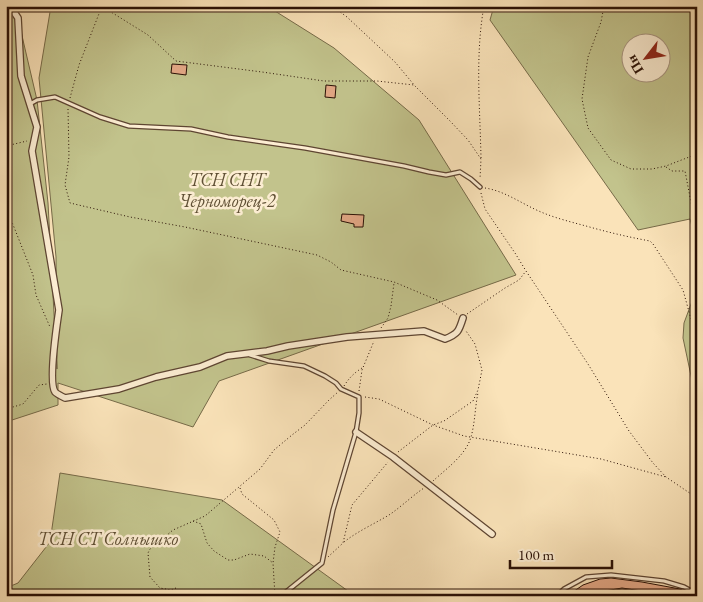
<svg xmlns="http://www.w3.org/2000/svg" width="703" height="602" font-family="'EB Garamond',serif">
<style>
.green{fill:#c2c38c;stroke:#766a48;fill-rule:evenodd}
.building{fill:#e2a785;stroke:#2a1005}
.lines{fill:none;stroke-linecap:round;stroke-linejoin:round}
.service-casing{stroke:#5e4532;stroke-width:5.5}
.minor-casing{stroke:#5e4532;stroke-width:8}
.path{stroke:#2a1005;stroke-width:1;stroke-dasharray:1 2.5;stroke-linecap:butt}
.service{stroke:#fcedd2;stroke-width:3}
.minor{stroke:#fcedd2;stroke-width:5.5}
.labels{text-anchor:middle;stroke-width:5;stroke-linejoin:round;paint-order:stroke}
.park-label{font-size:18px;font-style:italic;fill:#5f4f34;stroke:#fcedd2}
</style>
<rect width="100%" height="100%" fill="#fae3b9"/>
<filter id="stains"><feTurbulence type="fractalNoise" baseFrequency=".004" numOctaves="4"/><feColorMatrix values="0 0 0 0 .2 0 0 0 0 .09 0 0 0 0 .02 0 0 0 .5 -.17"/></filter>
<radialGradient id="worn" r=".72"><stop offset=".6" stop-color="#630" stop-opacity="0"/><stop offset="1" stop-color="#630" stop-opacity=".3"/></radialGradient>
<path class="green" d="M 6,6 L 15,6 L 37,100 L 48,203 L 57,369 L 56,257 L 39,78 L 51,6 L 267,6 L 334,48 L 419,120 L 516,275 L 219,381 L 193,427 L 58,383 L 58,405 L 6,422 Z
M 494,6 L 697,6 L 697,246 L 690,219 L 638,230 L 490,20 ZM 630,42 L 660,42 L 660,72 L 630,72 Z
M 697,277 L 697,404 L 683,338 L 684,323 L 694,296 Z
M 60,473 L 222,500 L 348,591 L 344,596 L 6,596 L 6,588 L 18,583 L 50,542 Z"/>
<path class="building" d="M 172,64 L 187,65 L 186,75 L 171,73 Z
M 326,85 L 336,86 L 335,98 L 325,97 Z
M 342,214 L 364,215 L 363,227 L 354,227 L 354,224 L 341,221 Z
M 611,578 L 642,582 L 680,589 L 693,596 L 674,596 L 622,588 L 594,593 L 587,596 L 567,596 L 583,585 L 600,579 Z"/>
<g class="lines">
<defs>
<path id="service" d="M 30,104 L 37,100 L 55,97 L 100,117 L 129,126 L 191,129 L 228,137 L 305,148 L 404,166 L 429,172 L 446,175 L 460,172 L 471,179 L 480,187
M 250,355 L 269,361 L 304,366 L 325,376 L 336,383 L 341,389 L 359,397 L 359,413 L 356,432 L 333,510 L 322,563 L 281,596
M 557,596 L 564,589 L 586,577 L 611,575 L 664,581 L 684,587 L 697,594
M 595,596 L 622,591 L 653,596"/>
<path id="minor" d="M 10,6 L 18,18 L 21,76 L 37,127 L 32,151 L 59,310 C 57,324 48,382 55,392 C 57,394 63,397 65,398 L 119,389 L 156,377 L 200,367 L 227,356 L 267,351 L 288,346 L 347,337 L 424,331 L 445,339 C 458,334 459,331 463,318
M 356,432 L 393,457 L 492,534"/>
</defs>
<use href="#service" class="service-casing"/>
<use href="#minor" class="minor-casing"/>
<path class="path" d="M 332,6 L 347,17 L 395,62 L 415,86 L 450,121 L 468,140 L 481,159 L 480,179
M 604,6 L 601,22 L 588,57 L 582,99 L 588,128 L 611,160 L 631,169 L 652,169 L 666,166 L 697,154
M 103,7 L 148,35 L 176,61 L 262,72 L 324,81 L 377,81 L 414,85
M 70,98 L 79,65 L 102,6
M 68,109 L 69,157 L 65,185 L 70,203 L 130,217 L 185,227 L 317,255 L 331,262 L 341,270 L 394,282 L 437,300 L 458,315
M 6,146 L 27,141
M 481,158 C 480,107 475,56 484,6
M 666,167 L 672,171 L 685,171 L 695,223 L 697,226
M 485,188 C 505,191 522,204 541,212 C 555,218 571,222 586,226 C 607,232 628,237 650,241 L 653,244 L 683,290 L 691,319 L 693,322 L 697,321
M 481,193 L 485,209 L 515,253 L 526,271 L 588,364 L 629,431 L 653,463 L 666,477 L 697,498
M 6,207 L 33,275 L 36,295 L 50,327
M 467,314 L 505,288 L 519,280 L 526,271
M 381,328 L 388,318 L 391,306 L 394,283
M 344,386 C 349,378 354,373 362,368
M 359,391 L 362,370 L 374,341
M 365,397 L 379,399 L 433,425 L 464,436 L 601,459 L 666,477
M 6,405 L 13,407 L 23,404 L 39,385 L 47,384
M 398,452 L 433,425 L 444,421 L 473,401 L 478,390 L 482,370 L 475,344 L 466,331
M 433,481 C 446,469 466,455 471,437 C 475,423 475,407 478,393
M 240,488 L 242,494 L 274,520 L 280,532 L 275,547 L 273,563 L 275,596
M 193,521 L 201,524 L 207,543 L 214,551 L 228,560 L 234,560 L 250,554 L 264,556 L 273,563
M 344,542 C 358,531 374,524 389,515 C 401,507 412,496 424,488
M 328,557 L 343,543 L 352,505 L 388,462
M 176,588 L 171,590 L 160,588 L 150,577 L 148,553 L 150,549 L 173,530 L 205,516 L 239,487 L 260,469 L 274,450 L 292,435 L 305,425 L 329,400 L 338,392"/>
<use href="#service" class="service"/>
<use href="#minor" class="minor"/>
</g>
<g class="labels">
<g class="park-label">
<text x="227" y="186">ТСН СНТ<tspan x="227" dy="21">Черноморец-2</tspan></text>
<text x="108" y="545">ТСН СТ Солнышко</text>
</g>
</g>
<rect width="703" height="602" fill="none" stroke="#fae3b9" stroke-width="25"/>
<rect x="8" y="8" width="688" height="587" fill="none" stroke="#2a1005" stroke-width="2.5"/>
<rect x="12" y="12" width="678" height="577" fill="none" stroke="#2a1005"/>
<g transform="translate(646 58) rotate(239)"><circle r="24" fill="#fcedd2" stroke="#a89580"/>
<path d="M0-4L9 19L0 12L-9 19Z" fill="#8f2418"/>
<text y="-8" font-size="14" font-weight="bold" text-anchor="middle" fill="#2a1005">Пн</text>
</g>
<path d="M510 560v8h102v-8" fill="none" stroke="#2a1005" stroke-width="2.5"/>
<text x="518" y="560" font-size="15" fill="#2a1005" stroke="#fcedd2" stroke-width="4" paint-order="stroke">100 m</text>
<rect width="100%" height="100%" filter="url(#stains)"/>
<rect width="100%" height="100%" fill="url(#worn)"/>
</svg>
